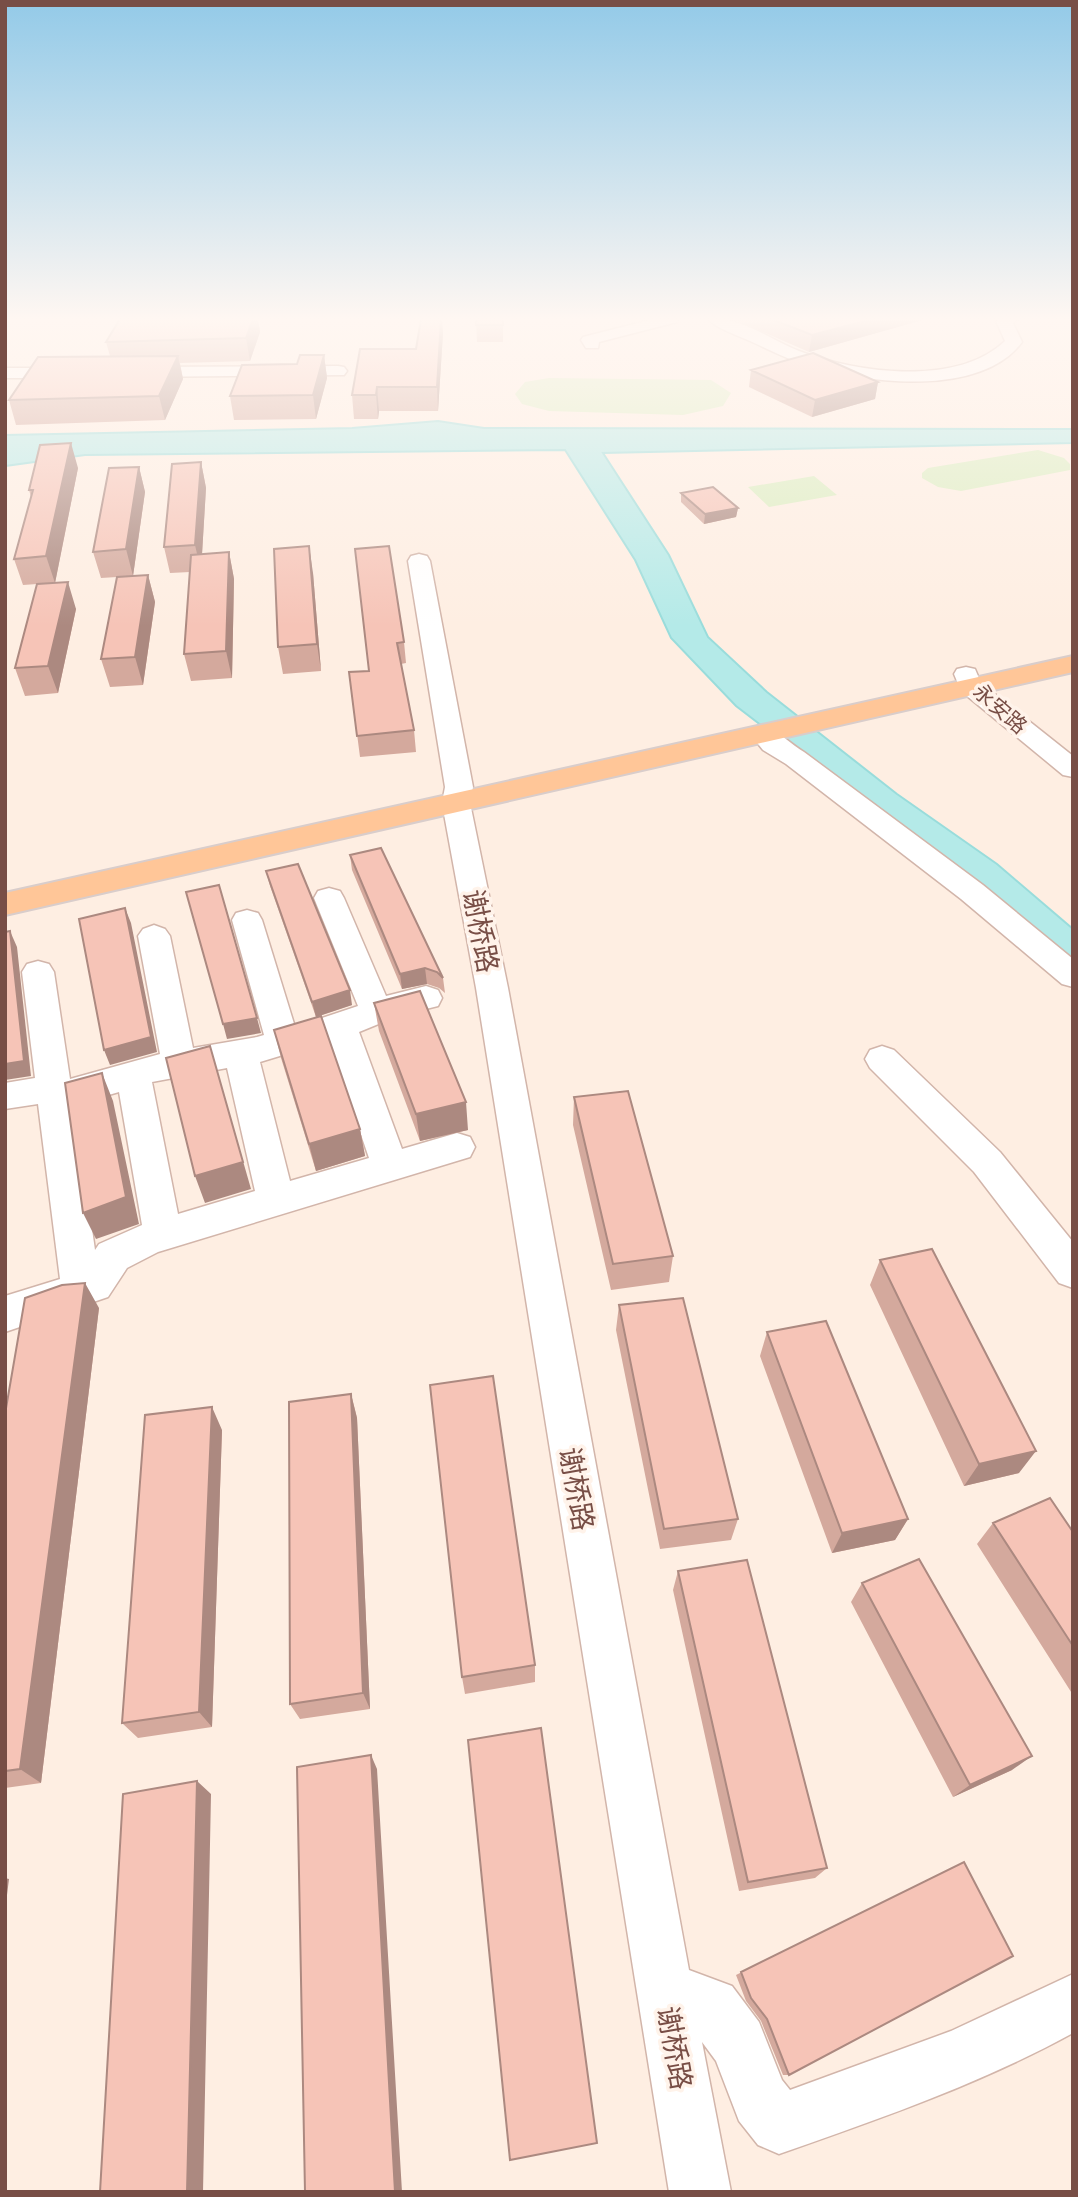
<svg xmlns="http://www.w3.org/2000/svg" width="1078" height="2197" font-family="'IBM Plex Sans','Noto Sans SC',sans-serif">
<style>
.green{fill:#daedbf}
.water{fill:#b4eae8;stroke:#99dcdb;stroke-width:2}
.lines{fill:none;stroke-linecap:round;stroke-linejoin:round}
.minor-casing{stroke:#d2b5aa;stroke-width:3}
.major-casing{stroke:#d9cdcb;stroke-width:4}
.minor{fill:#fff;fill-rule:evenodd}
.major{fill:#ffc698;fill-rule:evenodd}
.wall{fill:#d4a99d}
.shaded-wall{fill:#ac8980}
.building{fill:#f6c4b7;stroke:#ac8980;stroke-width:2}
.labels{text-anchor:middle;stroke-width:7;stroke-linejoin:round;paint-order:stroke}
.far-street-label{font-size:21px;fill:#784e46;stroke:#fff3ea}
.near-street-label{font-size:28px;fill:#784e46;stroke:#fff3ea}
</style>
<rect width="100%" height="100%" fill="#feeee2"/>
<path class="green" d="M 549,378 L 711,380 L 731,393 L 723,406 L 683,415 L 549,411 L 522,404 L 515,394 L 525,382 Z
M 1038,450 L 1064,458 L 1070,464 L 1070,470 L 961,491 L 938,487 L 922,478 L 922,473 L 928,468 Z
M 814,476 L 837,495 L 769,507 L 748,487 Z"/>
<path class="water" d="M 438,421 L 484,428 L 1073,429 L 1073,443 L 603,453 L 669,555 L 708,637 L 767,692 L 897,794 L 997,864 L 1073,929 L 1073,964 L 736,706 L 671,638 L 635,560 L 565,450 L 85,455 L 5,466 L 5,435 L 352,428 Z"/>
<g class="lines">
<defs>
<path id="minor" d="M 654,319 L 679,319 L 677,322 L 599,342 L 598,348 L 586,348 L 581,340 L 583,337 Z
M 708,319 C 740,316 769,339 799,351 C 856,373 957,387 1005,341 L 996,321 L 998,319 L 1018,319 L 1013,323 L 1022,342 C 981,397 868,384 810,366 C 789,360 770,350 750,341 C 737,335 717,329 708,319 Z
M 338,366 L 344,367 L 347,371 L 344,375 L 135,377 L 126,372 L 135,367 Z
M 5,368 L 75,368 L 84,373 L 75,378 L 5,378 Z
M 419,554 L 427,556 L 430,561 L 473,787 L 470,803 L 508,988 L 689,1970 L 732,1986 L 759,2022 L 782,2080 L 790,2090 L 951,2031 L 1073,1974 L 1073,2033 C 980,2084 879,2119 779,2154 L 758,2145 L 739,2121 L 716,2061 L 702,2042 L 731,2192 L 669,2192 L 476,988 L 442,803 L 445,787 L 408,561 L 411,556 Z
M 966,667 L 975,669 L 981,683 L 1073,756 L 1073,777 L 1063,775 L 961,691 L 954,674 L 957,669 Z
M 763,726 C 776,729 792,745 804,752 L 983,885 L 1073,959 L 1073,987 L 1062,984 L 961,899 L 786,764 L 763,750 L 750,734 L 754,728 Z
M 329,888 L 340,891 L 344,898 L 386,996 L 426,986 L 438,990 L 442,998 L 438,1006 L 398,1016 L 359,1032 L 402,1149 L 457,1133 L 470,1137 L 475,1147 L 470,1157 L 158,1252 L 127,1268 L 108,1297 L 5,1332 L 5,1296 L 60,1279 L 38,1104 L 5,1109 L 5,1083 L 35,1078 L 22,972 L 27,964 L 38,961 L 49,964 L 54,972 L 70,1079 L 160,1054 L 138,936 L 143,929 L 154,925 L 165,929 L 170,936 L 193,1048 L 257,1037 L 264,1035 L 232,920 L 236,913 L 247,910 L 258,913 L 262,920 L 295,1027 L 358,1006 L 314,898 L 318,891 ZM 329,1041 L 369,1158 L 290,1181 L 260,1062 ZM 227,1068 L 255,1191 L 178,1214 L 152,1082 ZM 119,1092 L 142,1225 L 99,1244 L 95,1250 L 74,1105 Z
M 882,1046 L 894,1050 L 1000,1152 L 1073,1242 L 1073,1288 L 1059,1283 L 974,1172 L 870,1068 L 865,1059 L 870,1050 Z"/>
<path id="major" d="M 1073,656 L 1073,672 L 5,915 L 5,893 Z"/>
</defs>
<use href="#minor" class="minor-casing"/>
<use href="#major" class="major-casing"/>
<use href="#minor" class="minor"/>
<use href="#major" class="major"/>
</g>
<path class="wall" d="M 120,319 L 258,319 L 260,332 L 250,361 L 180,363 L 183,379 L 165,420 L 16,425 L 9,400 L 110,356 L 106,342 Z
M 476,319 L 503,319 L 503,342 L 477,342 Z
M 733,319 L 926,319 L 809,352 Z
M 443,333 L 438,411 L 379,411 L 378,419 L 354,419 L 352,395 L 416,349 Z
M 324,355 L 327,378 L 316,419 L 234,420 L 230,396 L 297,364 Z
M 751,370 L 878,382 L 875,399 L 812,417 L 749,387 Z
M 201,462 L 206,488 L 202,554 L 229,552 L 234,579 L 232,678 L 191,681 L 184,654 L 190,572 L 170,573 L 164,547 Z
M 139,467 L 145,492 L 133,576 L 101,578 L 93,552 Z
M 78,468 L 55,583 L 76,609 L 58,693 L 25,696 L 15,668 L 37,584 L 23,585 L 14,559 L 31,497 L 29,490 Z
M 681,493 L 738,508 L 736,517 L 704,524 L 681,502 Z
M 355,549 L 404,642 L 406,663 L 401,664 L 414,730 L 416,752 L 360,757 L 349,672 L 369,671 Z
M 313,573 L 321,671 L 283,674 L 278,647 Z
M 148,575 L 155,602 L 143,685 L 110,687 L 101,659 Z
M 350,855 L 443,978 L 445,993 L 439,988 L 427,984 L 402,989 L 352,870 Z
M 266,871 L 352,1005 L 316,1017 L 270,886 Z
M 374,1003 L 468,1130 L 420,1141 L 379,1031 Z
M 274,1030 L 360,1129 L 365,1156 L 316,1171 L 281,1058 Z
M 574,1097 L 673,1256 L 669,1282 L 611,1290 L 573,1125 Z
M 880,1260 L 1019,1473 L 964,1486 L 870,1285 Z
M 619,1305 L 738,1519 L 731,1540 L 660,1549 L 616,1330 Z
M 99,1308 L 41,1783 L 5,1788 L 5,1414 Z
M 767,1332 L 908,1519 L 895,1540 L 832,1553 L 760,1356 Z
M 351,1394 L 357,1418 L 370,1709 L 300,1719 L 290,1704 Z
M 222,1430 L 212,1727 L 138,1738 L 122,1723 Z
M 993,1523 L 1073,1532 L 1073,1695 L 977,1544 Z
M 678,1571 L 827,1868 L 815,1878 L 739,1891 L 673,1590 Z
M 862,1583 L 1012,1770 L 953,1797 L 851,1602 Z
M 535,1665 L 535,1682 L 465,1694 L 462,1677 Z
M 964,1862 L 789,2075 L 783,2075 L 761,2021 L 746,2001 L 736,1975 Z"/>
<path class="shaded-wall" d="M 253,319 L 258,319 L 260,332 L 250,361 L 246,338 Z
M 441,319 L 442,319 L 443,333 L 438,411 L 437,387 Z
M 873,319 L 926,319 L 809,352 L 812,335 Z
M 324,355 L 327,378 L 316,419 L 313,395 Z
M 178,356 L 183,379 L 165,420 L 159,396 Z
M 878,382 L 875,399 L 812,417 L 815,400 Z
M 377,387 L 379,411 L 378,419 L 376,395 Z
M 71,443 L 78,468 L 55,583 L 46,556 Z
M 201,462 L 206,488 L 201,571 L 195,545 Z
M 139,467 L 145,492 L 133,576 L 126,549 Z
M 738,508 L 736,517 L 704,524 L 705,514 Z
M 309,546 L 313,573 L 321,671 L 317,644 Z
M 229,552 L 234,579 L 232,678 L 226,651 Z
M 148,575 L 155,602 L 143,685 L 135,657 Z
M 68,582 L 76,609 L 58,693 L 48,666 Z
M 125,908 L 131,923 L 157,1052 L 110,1065 L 104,1050 Z
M 10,931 L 17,947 L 31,1076 L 5,1080 Z
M 425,968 L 427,984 L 402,989 L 400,974 Z
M 350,990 L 352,1005 L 316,1017 L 312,1002 Z
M 257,1018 L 261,1033 L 227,1039 L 223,1024 Z
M 210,1046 L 251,1189 L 205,1203 L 195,1176 Z
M 102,1073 L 113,1101 L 139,1224 L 96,1239 L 83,1213 Z
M 466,1102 L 468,1130 L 420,1141 L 416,1114 Z
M 360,1129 L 365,1156 L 316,1171 L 309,1144 Z
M 85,1283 L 99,1308 L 41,1783 L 20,1769 Z
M 351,1394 L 357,1418 L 370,1709 L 363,1693 Z
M 212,1407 L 222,1430 L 212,1727 L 199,1712 Z
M 1036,1451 L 1019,1473 L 964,1486 L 979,1464 Z
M 908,1519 L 895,1540 L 832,1553 L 842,1533 Z
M 371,1755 L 377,1769 L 402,2192 L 395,2192 Z
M 1032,1756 L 1012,1770 L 953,1797 L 970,1785 Z
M 197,1781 L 211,1794 L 203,2192 L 187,2192 Z
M 5,1878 L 9,1879 L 5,1911 Z"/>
<path class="building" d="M 120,319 L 253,319 L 246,338 L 106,342 Z
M 421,319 L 441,319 L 437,387 L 377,387 L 376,395 L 352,395 L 360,349 L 416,349 Z
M 476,319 L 503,319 L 503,325 L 476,325 Z
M 771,319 L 873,319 L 812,335 Z
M 813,353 L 878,382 L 815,400 L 751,370 Z
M 300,355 L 324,355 L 313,395 L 230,396 L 242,365 L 297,364 Z
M 178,356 L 159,396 L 9,400 L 38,357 Z
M 71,443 L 46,556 L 14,559 L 33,490 L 29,490 L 40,445 Z
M 201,462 L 195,545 L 164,547 L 172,464 Z
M 139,467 L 126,549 L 93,552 L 109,468 Z
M 713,487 L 738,508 L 705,514 L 681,493 Z
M 309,546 L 317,644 L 278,647 L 274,549 Z
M 389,546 L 404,642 L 397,643 L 414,730 L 357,736 L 349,672 L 369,671 L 355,549 Z
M 229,552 L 226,651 L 184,654 L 191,555 Z
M 148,575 L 135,657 L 101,659 L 117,577 Z
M 68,582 L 48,666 L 15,668 L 37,584 Z
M 381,848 L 443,978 L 437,972 L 425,968 L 400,974 L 350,855 Z
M 298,864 L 350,990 L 312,1002 L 266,871 Z
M 219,885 L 257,1018 L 223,1024 L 186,892 Z
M 125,908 L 151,1037 L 104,1050 L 79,919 Z
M 10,931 L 24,1061 L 5,1064 L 5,932 Z
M 420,991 L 466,1102 L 416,1114 L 374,1003 Z
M 321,1016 L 360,1129 L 309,1144 L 274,1030 Z
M 210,1046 L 243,1162 L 195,1176 L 166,1058 Z
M 102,1073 L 126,1197 L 83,1213 L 65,1083 Z
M 628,1091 L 673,1256 L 613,1264 L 574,1097 Z
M 932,1249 L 1036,1451 L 979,1464 L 880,1260 Z
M 85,1283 L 20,1769 L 5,1771 L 5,1414 L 25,1298 L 62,1285 Z
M 683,1298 L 738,1519 L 664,1529 L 619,1305 Z
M 826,1321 L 908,1519 L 842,1533 L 767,1332 Z
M 493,1376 L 535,1665 L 462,1677 L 430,1385 Z
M 351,1394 L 363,1693 L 290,1704 L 289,1402 Z
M 212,1407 L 199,1712 L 122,1723 L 145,1415 Z
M 1050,1498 L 1073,1532 L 1073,1646 L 993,1523 Z
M 919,1559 L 1032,1756 L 970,1785 L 862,1583 Z
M 747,1560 L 827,1868 L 748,1882 L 678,1571 Z
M 541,1728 L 597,2143 L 510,2160 L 468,1740 Z
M 371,1755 L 395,2192 L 305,2192 L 297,1767 Z
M 197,1781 L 187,2192 L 100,2192 L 123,1794 Z
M 964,1862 L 1013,1956 L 789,2075 L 767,2019 L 751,1998 L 741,1972 Z"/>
<linearGradient id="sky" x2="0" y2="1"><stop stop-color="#93cae8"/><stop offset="0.51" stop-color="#fff7f2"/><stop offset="1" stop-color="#fff7f2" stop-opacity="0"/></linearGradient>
<rect width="1078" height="626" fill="url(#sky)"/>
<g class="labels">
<g class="far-street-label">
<text transform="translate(1000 709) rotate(41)" y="7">永安路</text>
</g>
<g class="near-street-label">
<text transform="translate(481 931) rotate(79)" y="10">谢桥路</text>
<text transform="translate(577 1489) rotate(80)" y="10">谢桥路</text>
<text transform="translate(675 2048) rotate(80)" y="10">谢桥路</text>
</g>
</g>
<rect width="1078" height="2197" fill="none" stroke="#784e46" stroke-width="14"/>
</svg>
